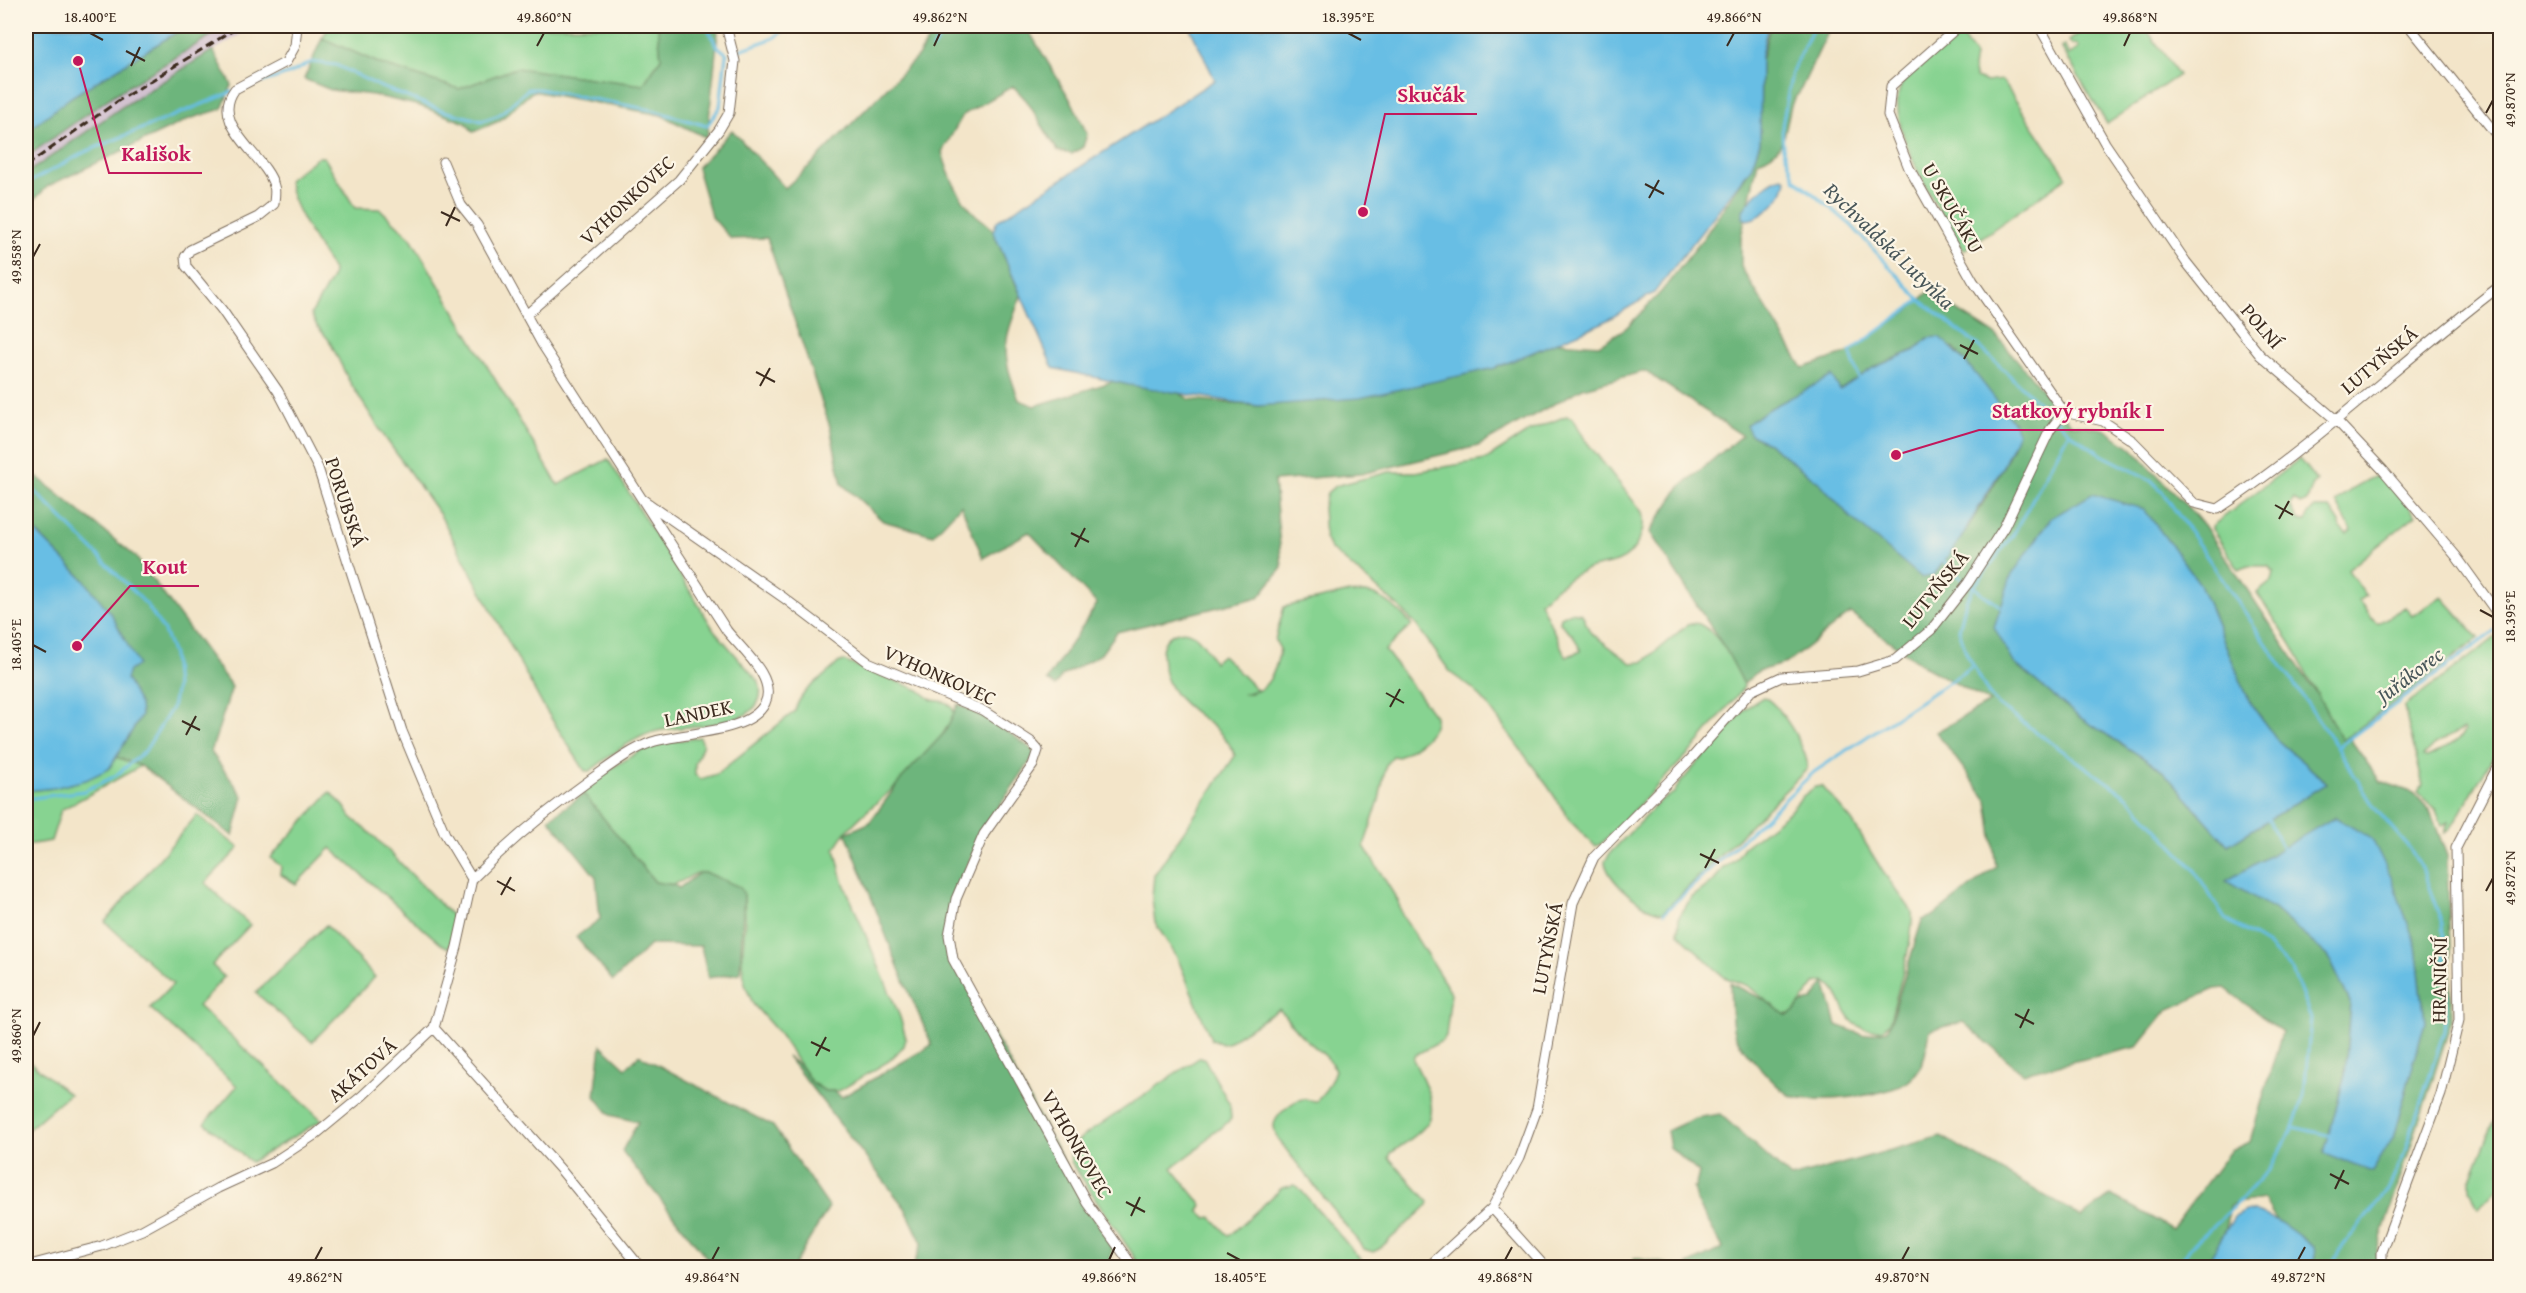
<svg xmlns="http://www.w3.org/2000/svg" width="2526" height="1293" font-family="'Gentium Book Plus',serif">
<style>
.industrial{fill:#cfbdcf}
.green{fill:#87d391;stroke:#617e58;stroke-width:1.5;fill-rule:evenodd}
.forest{fill:#6db57b;stroke:#54704c;stroke-width:1.5;fill-rule:evenodd}
.water{fill:#67bee4;stroke:#517481;stroke-width:1.5}
.lines{fill:none;stroke-linecap:round;stroke-linejoin:round}
.stream{stroke:#67bee4;stroke-width:3}
.street-casing{stroke:#7b6b5a;stroke-width:11}
.street{stroke:#fff;stroke-width:9}
.rail{stroke:#3b2a1e;stroke-width:3;stroke-dasharray:9 4.5;stroke-linecap:butt}
.ticks{fill:none;stroke:#3b2a1e;stroke-width:2}
.labels{text-anchor:middle;stroke-width:4.5;stroke-linejoin:round;paint-order:stroke}
.street-label{font-size:20px;fill:#3b2a1e;stroke:#fcf5e5}
.water-label{font-size:21px;font-style:italic;fill:#485659;stroke:#fcf5e5}
.leader{fill:none;stroke:#c2185b;stroke-width:2}
.callout-dot{fill:#c2185b;stroke:#fcf5e5;stroke-width:2}
.callout-label{font-size:21px;text-anchor:middle;font-weight:bold;fill:#c2185b;stroke:#fcf5e5;stroke-width:4.5;stroke-linejoin:round;paint-order:stroke}
.neatline{fill:none;stroke:#3b2a1e;stroke-width:2}
.ticks-label{font-size:15px;text-anchor:middle;fill:#3b2a1e}
</style>
<rect width="100%" height="100%" fill="#fcf5e5"/>
<filter id="ink" filterUnits="userSpaceOnUse"><feTurbulence type="fractalNoise" baseFrequency=".0167" numOctaves="2"/><feDisplacementMap in="SourceGraphic" scale="12" xChannelSelector="R" yChannelSelector="G"/><feConvolveMatrix kernelMatrix="1 2 1 2 8 2 1 2 1" color-interpolation-filters="sRGB"/></filter>
<filter id="wash" filterUnits="userSpaceOnUse"><feTurbulence type="fractalNoise" baseFrequency=".008" numOctaves="4" result="noise"/><feDisplacementMap in="SourceGraphic" scale="24" xChannelSelector="R" yChannelSelector="G"/><feGaussianBlur stdDeviation="1.35" result="paint"/><feColorMatrix in="noise" values="0 0 0 0 0 0 0 0 0 0 0 0 0 0 0 0 0 1.4 0 .05"/><feComposite in="paint" operator="in"/></filter>
<g filter="url(#wash)">
<rect width="100%" height="100%" fill="#f3e5c9"/>
<path class="industrial" d="M 227,26 L 254,26 L 122,107 L 26,174 L 26,157 L 114,95 Z"/>
<path class="green" d="M 330,26 L 658,26 L 661,58 L 643,85 L 516,68 L 459,89 L 383,65 L 322,38 Z
M 2088,26 L 2144,26 L 2179,75 L 2107,124 L 2061,47 L 2064,45 L 2069,55 L 2079,48 L 2076,44 L 2073,46 L 2069,41 Z
M 1961,35 L 1975,56 L 1973,68 L 1976,78 L 1986,82 L 2002,80 L 2067,177 L 1964,250 C 1942,216 1879,120 1903,82 C 1914,65 1944,48 1961,35 Z
M 318,157 L 324,157 L 355,208 L 380,209 L 411,238 L 558,485 L 608,459 L 714,630 L 759,682 C 773,731 684,724 657,731 C 633,737 610,756 590,771 L 585,771 L 542,704 L 440,515 L 384,436 L 349,381 L 329,340 L 317,326 L 311,314 L 332,278 L 333,271 C 322,251 287,201 289,179 Z
M 1566,416 L 1573,418 L 1586,441 L 1642,512 C 1647,530 1636,555 1617,562 C 1605,566 1593,566 1581,572 C 1570,576 1548,594 1540,602 L 1566,657 L 1581,651 L 1573,635 L 1560,623 L 1561,617 L 1571,612 L 1582,614 L 1590,632 L 1631,663 L 1643,662 L 1687,625 L 1696,623 C 1717,629 1738,666 1744,687 L 1693,749 L 1601,844 L 1595,846 L 1571,822 L 1549,788 L 1487,704 L 1473,689 L 1451,673 L 1417,626 L 1400,608 L 1330,548 L 1325,538 L 1323,507 L 1327,493 L 1335,486 L 1389,472 L 1415,472 L 1485,460 L 1530,431 Z
M 2299,459 L 2317,481 L 2313,485 L 2307,501 L 2300,504 L 2294,499 L 2290,505 L 2298,521 L 2306,521 L 2308,514 L 2315,508 L 2330,508 L 2340,523 L 2340,528 L 2347,534 L 2351,530 L 2336,502 L 2353,488 L 2380,473 L 2416,515 L 2348,570 L 2366,596 L 2359,601 L 2377,624 L 2405,607 L 2412,616 L 2442,597 L 2479,638 L 2342,741 L 2291,644 L 2257,593 L 2272,581 L 2274,572 L 2268,566 L 2248,566 L 2239,570 L 2212,529 L 2212,526 Z
M 1346,593 C 1353,594 1359,593 1365,593 C 1383,594 1401,612 1412,625 L 1385,650 L 1435,716 C 1438,735 1413,747 1399,757 L 1393,756 L 1386,764 L 1379,800 L 1364,846 L 1398,901 L 1402,915 L 1451,993 L 1446,1036 L 1442,1041 L 1415,1055 L 1413,1059 C 1421,1077 1442,1109 1425,1126 C 1416,1137 1402,1145 1391,1153 L 1389,1158 L 1429,1202 L 1428,1205 L 1379,1249 L 1373,1252 L 1364,1249 L 1278,1139 C 1276,1135 1274,1130 1274,1125 C 1275,1116 1293,1100 1303,1099 C 1307,1099 1312,1101 1317,1101 C 1325,1093 1332,1080 1335,1070 C 1328,1054 1313,1047 1301,1035 C 1293,1027 1287,1018 1279,1009 L 1227,1043 L 1222,1044 L 1211,1039 L 1177,957 L 1155,923 L 1152,898 L 1154,875 L 1235,756 C 1220,713 1163,714 1162,653 C 1162,645 1166,638 1173,634 C 1193,623 1206,647 1214,662 L 1222,655 L 1257,690 L 1243,694 C 1269,694 1276,670 1280,649 L 1275,640 L 1284,607 Z
M 2500,634 L 2500,745 L 2450,830 L 2445,833 L 2449,822 L 2442,826 L 2436,810 L 2418,793 L 2423,785 L 2404,707 ZM 2463,729 L 2464,732 C 2455,745 2441,750 2427,757 L 2423,756 L 2435,744 Z
M 843,661 L 919,690 L 932,700 L 945,702 L 952,707 L 954,713 C 942,743 913,770 889,792 C 869,810 848,824 835,849 L 843,881 L 900,1017 L 906,1038 L 904,1046 L 889,1061 L 839,1091 L 825,1091 L 812,1083 L 777,1031 L 753,1004 L 745,984 L 742,963 L 745,920 L 744,895 C 733,889 718,875 706,873 C 688,869 685,891 655,882 L 582,793 L 615,766 L 650,745 L 700,737 L 703,744 L 695,764 L 695,775 L 701,779 L 717,774 L 795,711 C 801,687 823,680 838,663 Z
M 1763,697 C 1778,701 1811,754 1807,769 L 1663,912 C 1646,913 1605,879 1605,861 L 1611,852 L 1661,800 L 1674,793 L 1679,784 L 1746,708 Z
M 116,757 L 141,766 L 61,810 L 51,841 L 26,845 L 26,791 L 54,788 L 109,769 Z
M 1822,786 L 1852,821 L 1883,872 L 1912,911 C 1915,937 1896,996 1889,1024 L 1882,1030 C 1836,1032 1850,995 1824,981 L 1816,983 L 1792,1014 L 1783,1014 L 1748,986 L 1724,977 L 1678,933 L 1679,917 L 1691,898 L 1714,881 L 1722,869 L 1735,860 L 1744,847 L 1789,812 L 1803,796 L 1815,787 Z
M 330,792 L 344,806 L 351,817 L 376,838 L 454,918 L 456,921 L 449,948 L 441,944 L 331,848 L 296,884 L 280,874 L 281,866 L 270,858 Z
M 197,815 L 239,848 L 205,883 L 250,925 L 212,965 L 224,977 L 198,1006 L 322,1120 L 251,1162 L 205,1123 L 237,1086 L 150,1008 L 173,984 L 105,922 Z
M 326,925 L 375,977 L 312,1042 L 256,993 Z
M 1199,1058 L 1204,1058 L 1230,1105 L 1231,1119 L 1220,1129 L 1214,1131 L 1200,1147 L 1172,1168 L 1202,1205 L 1199,1211 L 1207,1218 L 1211,1217 L 1229,1236 L 1282,1188 L 1294,1185 L 1300,1189 L 1367,1267 L 1141,1267 L 1071,1162 C 1069,1149 1073,1145 1082,1137 Z
M 26,1059 L 69,1094 L 26,1131 Z
M 2500,1106 C 2501,1131 2501,1159 2500,1186 L 2478,1209 L 2470,1189 L 2470,1181 Z"/>
<path class="forest" d="M 187,26 L 227,26 L 114,95 L 26,157 L 26,132 L 71,97 Z
M 658,26 L 716,26 L 718,32 L 707,138 L 661,115 L 533,91 L 499,121 L 473,132 L 466,123 L 420,106 L 373,95 L 331,90 L 304,79 L 322,38 L 383,65 L 459,89 L 516,68 L 643,85 L 661,58 Z
M 936,26 L 1038,26 L 1030,33 L 1073,104 L 1087,134 L 1083,147 L 1072,154 L 1058,151 L 1027,101 L 1013,86 L 963,115 L 942,152 C 948,174 958,198 976,215 C 983,221 988,223 993,231 L 1021,296 C 1003,344 1000,350 1019,400 L 1035,406 L 1114,381 L 1179,393 L 1189,399 L 1258,406 L 1495,368 L 1557,342 L 1599,345 L 1626,328 L 1661,292 L 1702,240 L 1751,168 L 1760,142 L 1761,61 L 1770,26 L 1831,26 L 1799,93 C 1779,113 1798,148 1758,161 L 1741,237 L 1741,267 L 1803,368 L 1848,353 L 1910,309 L 1929,292 L 1996,335 L 2071,424 L 2104,429 L 2133,449 L 2204,525 L 2317,694 L 2342,740 L 2348,736 L 2380,781 L 2414,793 L 2430,811 L 2447,856 L 2452,1020 L 2377,1250 L 2377,1267 L 2311,1267 L 2315,1256 L 2314,1247 L 2276,1220 L 2264,1199 L 2236,1203 L 2230,1206 L 2226,1229 L 2205,1267 L 1629,1267 L 1635,1258 L 1684,1267 L 1723,1248 L 1696,1200 L 1693,1188 L 1695,1188 L 1699,1173 L 1670,1147 L 1667,1131 L 1695,1118 L 1720,1114 L 1791,1178 L 1941,1136 L 2082,1217 L 2111,1195 L 2172,1229 L 2230,1151 L 2250,1142 L 2282,1032 L 2225,988 L 2215,989 L 2167,1010 L 2137,1047 L 2023,1073 L 1963,1022 L 1930,1030 C 1927,1048 1925,1066 1910,1080 C 1893,1096 1810,1105 1789,1095 C 1778,1089 1743,1050 1736,1038 C 1730,1028 1731,996 1730,983 L 1765,1000 L 1787,1016 L 1795,1011 L 1800,1004 L 1813,1000 L 1825,982 L 1837,1025 L 1863,1035 L 1888,1030 L 1922,920 L 1933,916 L 1996,867 L 1987,800 L 1936,732 L 1990,702 L 1924,666 L 1850,613 L 1787,663 L 1758,671 L 1744,684 L 1727,652 L 1650,532 L 1680,487 L 1742,435 L 1645,371 L 1583,388 L 1478,446 L 1361,474 L 1274,481 L 1282,568 L 1259,597 L 1117,632 L 1101,654 L 1062,676 L 1055,686 L 1047,680 L 1097,604 L 1029,532 L 983,558 L 961,505 L 933,535 L 883,521 L 842,484 L 830,427 L 767,238 L 731,239 L 711,216 L 697,168 L 732,130 L 785,188 L 815,161 L 919,55 ZM 1928,338 L 1955,349 L 2015,424 L 2018,433 C 2000,482 1965,533 1934,575 L 1850,517 L 1821,484 L 1768,443 L 1751,435 L 1832,377 L 1840,390 L 1873,368 L 1915,350 ZM 2200,584 L 2250,703 L 2276,739 L 2327,783 L 2228,845 L 2161,769 L 2079,717 L 2014,663 ZM 2227,881 L 2416,946 L 2425,1022 L 2393,1138 L 2324,1153 L 2345,1075 L 2350,1002 L 2328,956 L 2274,909 Z
M 213,50 L 232,85 L 222,109 L 189,119 L 48,186 L 26,208 L 26,174 L 122,107 Z
M 26,468 L 136,557 L 232,687 L 211,752 L 243,796 L 233,836 L 141,766 L 116,757 L 141,716 L 140,705 L 126,679 L 129,671 L 85,581 L 26,522 Z
M 958,704 L 993,721 L 1033,750 L 1034,756 L 986,825 L 952,899 L 943,942 L 1112,1249 L 1110,1267 L 913,1267 L 922,1243 L 905,1208 L 787,1056 L 801,1067 L 812,1083 L 825,1091 L 833,1091 L 842,1097 L 932,1045 L 899,969 L 846,833 L 869,823 L 902,778 L 945,732 Z
M 584,794 L 655,882 L 674,885 L 679,888 L 699,873 L 707,873 L 740,887 L 744,895 L 740,973 L 708,978 L 701,946 L 650,945 L 613,981 L 576,937 L 600,919 L 596,877 L 549,819 Z
M 601,1045 L 626,1068 L 639,1055 L 773,1126 L 829,1207 L 793,1267 L 714,1267 L 622,1151 L 638,1122 L 610,1115 L 595,1096 Z"/>
<path class="water" d="M 26,26 L 187,26 L 71,97 L 26,132 Z
M 1189,26 L 1768,26 L 1761,55 L 1760,142 L 1751,168 L 1654,293 L 1602,323 L 1495,368 L 1360,398 L 1258,406 L 1129,385 L 1053,368 L 993,231 L 997,221 L 1215,80 Z
M 1782,177 L 1786,179 C 1785,198 1765,217 1747,220 L 1743,218 L 1743,210 C 1752,198 1766,181 1782,177 Z
M 1939,337 C 1969,360 1990,394 2015,424 L 2018,433 L 2003,466 L 1960,540 L 1934,575 L 1922,578 L 1850,517 L 1821,484 L 1768,443 L 1751,435 L 1746,425 L 1767,410 L 1832,376 L 1840,390 L 1873,368 L 1915,350 L 1928,338 Z
M 2092,494 L 2144,509 L 2200,584 L 2250,703 L 2276,739 L 2327,783 L 2228,845 L 2161,769 L 2079,717 L 2014,663 L 1994,627 L 2011,576 L 2051,518 Z
M 26,522 L 85,581 L 112,615 L 138,665 L 129,671 L 126,679 L 140,705 L 141,716 L 109,769 L 86,780 L 54,788 L 26,791 Z
M 2335,817 L 2372,839 L 2391,877 L 2416,946 L 2425,1022 L 2393,1138 L 2372,1172 L 2324,1153 L 2345,1075 L 2350,1002 L 2328,956 L 2274,909 L 2226,881 Z
M 2246,1211 C 2272,1212 2294,1233 2314,1247 L 2315,1256 L 2311,1267 L 2204,1267 L 2234,1217 Z"/>
<g class="lines">
<path class="stream" d="M 707,26 L 716,45 L 727,54
M 1814,26 L 1792,72 L 1782,126 L 1783,148 L 1795,179 L 1851,225 L 1920,300 L 1981,348 L 2069,432 L 2102,455 L 2151,480 L 2162,491 L 2337,747 L 2374,807 L 2411,850 L 2423,871 L 2442,923 L 2447,994 L 2444,1031 L 2403,1157 L 2388,1190 L 2339,1251 L 2330,1268
M 932,49 L 948,26
M 734,52 L 774,38 L 789,26
M 247,87 L 291,73 L 311,62 L 336,65 L 381,87 L 444,111 L 482,121 L 499,115 L 528,89 L 539,89 L 652,110 L 707,126 L 720,107 L 726,55
M 26,184 L 85,152 L 232,92
M 1860,381 L 1850,352 L 1920,300
M 2069,432 L 2013,535 L 1973,588 L 1966,601 L 1959,630 L 1966,652 L 1988,693 L 1998,705 L 2128,797 L 2194,869 L 2225,919 L 2268,945 L 2292,970 L 2311,1018 L 2304,1095 L 2293,1127 L 2272,1166 L 2233,1208 L 2191,1246 L 2176,1268
M 26,482 L 147,605 L 164,631 L 173,655 L 176,687 L 172,708 L 145,751 L 115,776 L 84,791 L 26,799
M 1942,559 L 1961,578 L 2004,609
M 2338,747 L 2500,627
M 2267,817 L 2284,851
M 1664,913 L 1814,772 L 1973,666
M 2293,1127 L 2332,1136"/>
</g>
</g>
<g filter="url(#ink)">
<g class="lines">
<defs>
<path id="street" d="M 297,26 L 295,46 L 286,62 L 235,89 C 208,125 266,155 274,186 C 276,191 274,199 274,204 L 258,217 L 190,250 L 185,257 L 186,266 L 222,310 L 278,391 L 318,468 L 402,731 L 445,834 L 472,879 L 457,947 L 434,1028
M 1959,26 L 1891,86 L 1888,115 L 1909,168 L 1973,281 L 2064,412
M 2039,26 L 2105,143 L 2186,262 L 2260,355 L 2336,420 L 2383,470 L 2456,556 L 2500,617
M 2409,26 L 2500,139
M 443,162 L 461,205 L 477,225 L 542,344 L 727,631 C 741,649 777,678 765,703 C 750,734 682,732 652,742 C 630,750 610,766 590,780 C 548,810 509,842 472,879
M 526,315 L 679,180 L 719,130 L 729,113 L 735,61 L 726,26
M 2064,412 L 2103,421 L 2133,441 L 2194,503 L 2218,509 C 2318,443 2405,358 2500,286
M 642,499 L 784,598 L 868,662 L 982,710 L 1030,741 L 1038,750 L 1033,765 L 984,834 L 956,899 L 949,935 L 953,959 L 1087,1203 L 1134,1268
M 434,1028 L 561,1170 L 641,1268
M 1492,1208 L 1546,1268
M 26,1266 L 102,1246 L 142,1230 L 218,1188 L 272,1163 L 316,1134 L 362,1096 L 434,1028
M 1427,1268 L 1492,1208 L 1519,1158 L 1537,1109 L 1573,903 L 1594,857 L 1690,760 L 1751,691 L 1781,677 L 1858,671 L 1895,660 L 1931,630 L 1968,583 L 2004,527 L 2050,430 L 2064,412
M 2382,1268 L 2382,1252 L 2441,1094 L 2459,1020 L 2456,848 L 2500,762"/>
</defs>
<use href="#street" class="street-casing"/>
<use href="#street" class="street"/>
<path class="rail" d="M 26,166 L 118,101 L 240,26"/>
</g>
</g>
<path class="ticks" d="M 90,33 L 103,40M 1348,33 L 1361,40M 537,46 L 544,33M 934,46 L 940,33M 1727,46 L 1734,33M 2124,46 L 2130,33M 126,51 L 145,61M 131,66 L 140,47M 2486,113 L 2493,100M 1645,184 L 1664,194M 1649,198 L 1659,180M 441,212 L 460,221M 446,226 L 455,207M 33,257 L 40,244M 1960,345 L 1978,354M 1964,359 L 1974,340M 756,372 L 775,382M 760,386 L 770,368M 2275,505 L 2293,515M 2279,519 L 2289,501M 1071,533 L 1089,542M 1075,547 L 1085,528M 2480,610 L 2493,617M 33,645 L 46,652M 1386,693 L 1404,703M 1390,707 L 1400,689M 182,721 L 200,730M 186,735 L 196,716M 1700,854 L 1719,863M 1705,868 L 1715,849M 497,881 L 515,891M 2486,891 L 2493,878M 501,895 L 511,877M 2015,1014 L 2034,1024M 2020,1028 L 2029,1009M 33,1036 L 40,1022M 811,1042 L 830,1051M 816,1056 L 826,1037M 2330,1174 L 2349,1184M 2335,1189 L 2344,1170M 1126,1202 L 1145,1212M 1131,1216 L 1140,1197M 1227,1253 L 1240,1260M 315,1260 L 322,1247M 712,1260 L 719,1247M 1109,1260 L 1115,1247M 1505,1260 L 1512,1247M 1902,1260 L 1909,1247M 2298,1260 L 2305,1247"/>
<g class="labels">
<g class="street-label">
<text transform="translate(627 200) rotate(-43)" y="7">VYHONKOVEC</text>
<text transform="translate(1953 208) rotate(60)" y="7">U SKUČÁKU</text>
<text transform="translate(2262 326) rotate(49)" y="7">POLNÍ</text>
<text transform="translate(2379 360) rotate(-40)" y="7">LUTYŇSKÁ</text>
<text transform="translate(346 502) rotate(72)" y="7">PORUBSKÁ</text>
<text transform="translate(1935 589) rotate(-51)" y="7">LUTYŇSKÁ</text>
<text transform="translate(940 675) rotate(24)" y="7">VYHONKOVEC</text>
<text transform="translate(698 713) rotate(-12)" y="7">LANDEK</text>
<text transform="translate(1547 948) rotate(-79)" y="7">LUTYŇSKÁ</text>
<text transform="translate(2439 980) rotate(-89)" y="7">HRANIČNÍ</text>
<text transform="translate(362 1070) rotate(-42)" y="7">AKÁTOVÁ</text>
<text transform="translate(1077 1144) rotate(60)" y="7">VYHONKOVEC</text>
</g>
<g class="water-label">
<text transform="translate(1889 246) rotate(44)" y="7">Rychvaldská Lutyňka</text>
<text transform="translate(2410 675) rotate(-37)" y="7">Juřákorec</text>
</g>
</g>
<path class="leader" d="M1363 212L1385 114H1477M78 61L109 173H202M1896 455L1979 430H2164M77 646L130 586H199"/>
<g class="callout-dot">
<circle cx="1363" cy="212" r="6"/>
<circle cx="78" cy="61" r="6"/>
<circle cx="1896" cy="455" r="6"/>
<circle cx="77" cy="646" r="6"/>
</g>
<g class="callout-label">
<text x="1431" y="102">Skučák</text>
<text x="156" y="161">Kališok</text>
<text x="2072" y="418">Statkový rybník I</text>
<text x="165" y="574">Kout</text>
</g>
<rect width="2526" height="1293" fill="none" stroke="#fcf5e5" stroke-width="66"/>
<rect x="33" y="33" width="2460" height="1227" class="neatline"/>
<g class="ticks-label">
<text x="90" y="22">18.400°E</text>
<text x="544" y="22">49.860°N</text>
<text x="940" y="22">49.862°N</text>
<text x="1348" y="22">18.395°E</text>
<text x="1734" y="22">49.866°N</text>
<text x="2130" y="22">49.868°N</text>
<text transform="translate(2510 100) rotate(-90)" y="5">49.870°N</text>
<text transform="translate(16 257) rotate(-90)" y="5">49.858°N</text>
<text transform="translate(2510 617) rotate(-90)" y="5">18.395°E</text>
<text transform="translate(16 645) rotate(-90)" y="5">18.405°E</text>
<text transform="translate(2510 878) rotate(-90)" y="5">49.872°N</text>
<text transform="translate(16 1036) rotate(-90)" y="5">49.860°N</text>
<text x="315" y="1282">49.862°N</text>
<text x="712" y="1282">49.864°N</text>
<text x="1109" y="1282">49.866°N</text>
<text x="1240" y="1282">18.405°E</text>
<text x="1505" y="1282">49.868°N</text>
<text x="1902" y="1282">49.870°N</text>
<text x="2298" y="1282">49.872°N</text>
</g>
</svg>
